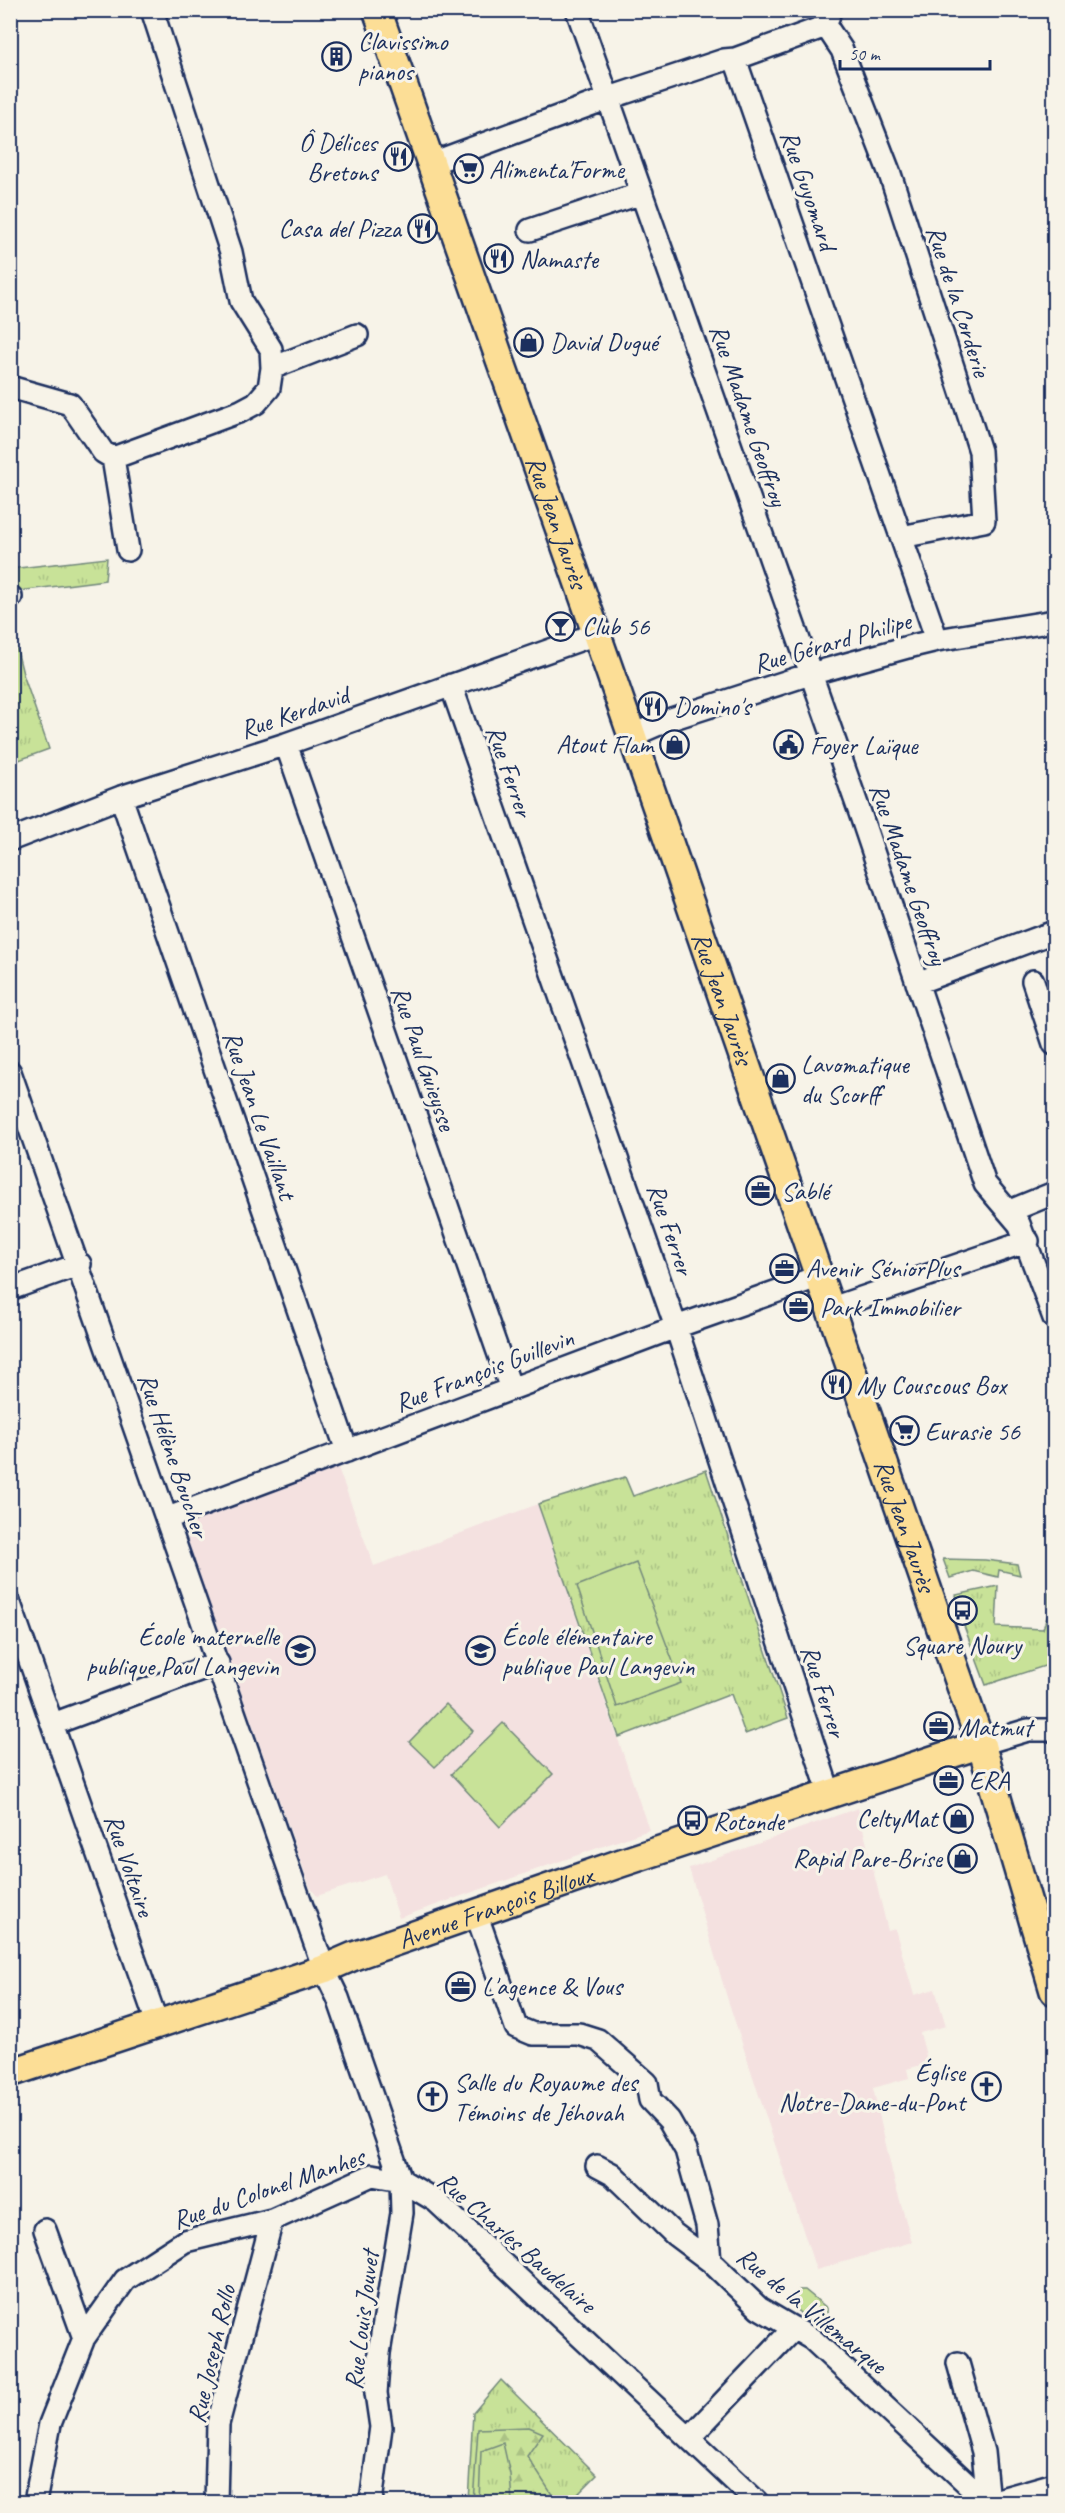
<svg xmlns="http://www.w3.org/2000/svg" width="1065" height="2513" font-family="Caveat,sans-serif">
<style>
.built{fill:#f4e1e0}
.grass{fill:url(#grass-tufts);stroke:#72887b;stroke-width:1.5}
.forest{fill:url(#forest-firs);stroke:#72887b;stroke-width:1.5}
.pitch{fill:#c8e298;stroke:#72887b;stroke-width:1.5}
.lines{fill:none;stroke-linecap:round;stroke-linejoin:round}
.minor-casing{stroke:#1b2f5e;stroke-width:26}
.major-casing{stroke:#1b2f5e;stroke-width:32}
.minor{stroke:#f7f3e8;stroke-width:21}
.major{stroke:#fcde96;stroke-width:27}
.labels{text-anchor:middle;stroke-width:6;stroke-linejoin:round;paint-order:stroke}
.poi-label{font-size:26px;fill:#1b2f5e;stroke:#f7f3e8;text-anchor:start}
.street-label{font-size:26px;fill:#1b2f5e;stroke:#f7f3e8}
</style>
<defs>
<pattern id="grass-tufts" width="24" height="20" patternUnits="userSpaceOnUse" patternTransform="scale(1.5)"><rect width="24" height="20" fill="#c8e298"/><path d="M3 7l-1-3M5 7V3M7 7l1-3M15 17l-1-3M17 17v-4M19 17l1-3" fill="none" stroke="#abc285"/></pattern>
<pattern id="forest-firs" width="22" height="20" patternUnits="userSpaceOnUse" patternTransform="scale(1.5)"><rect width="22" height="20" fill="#c8e298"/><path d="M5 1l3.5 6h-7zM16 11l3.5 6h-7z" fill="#abc285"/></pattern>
</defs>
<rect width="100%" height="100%" fill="#f7f3e8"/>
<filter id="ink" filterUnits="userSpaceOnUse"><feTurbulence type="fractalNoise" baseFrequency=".0167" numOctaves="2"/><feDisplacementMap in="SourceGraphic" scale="12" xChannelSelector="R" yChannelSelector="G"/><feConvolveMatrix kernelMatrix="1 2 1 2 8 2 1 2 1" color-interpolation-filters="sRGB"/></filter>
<g filter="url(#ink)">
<path class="built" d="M 337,1465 L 374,1566 L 538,1504 L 649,1830 L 399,1918 L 385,1874 L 317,1896 L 310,1887 L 188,1543 L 187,1527 L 196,1515 Z
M 858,1808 L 888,1931 L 895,1929 L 914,1995 L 935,1989 L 946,2026 L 920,2033 L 928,2063 L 907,2069 L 909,2078 L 873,2088 L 894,2180 L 912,2242 L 816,2270 L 726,1994 L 689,1868 Z"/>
<path class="grass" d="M 107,558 L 105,580 L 11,592 L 10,569 Z
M 11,626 L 23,674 L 49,749 L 11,763 Z
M 706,1470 L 788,1718 L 745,1734 L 731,1694 L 619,1737 L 538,1504 L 625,1477 L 633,1496 Z
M 943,1559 L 985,1560 L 1017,1564 L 1020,1575 L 999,1570 L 998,1577 L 973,1571 L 950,1578 Z
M 998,1586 L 996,1627 L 1043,1629 L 1049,1611 L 1049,1593 L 1053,1593 L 1054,1663 L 986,1685 L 964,1626 L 973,1621 L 966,1604 L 958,1603 L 956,1595 Z
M 799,2290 L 805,2290 L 827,2308 L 827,2313 L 818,2324 L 814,2325 L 791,2305 L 789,2300 Z
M 501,2380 L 597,2475 L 570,2502 L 468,2502 L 473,2413 Z"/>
<path class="forest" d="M 529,2427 L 543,2433 L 527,2456 L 553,2496 L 553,2502 L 512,2502 L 510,2474 L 503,2443 L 481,2451 L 479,2502 L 473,2502 L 478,2429 Z"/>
<path class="pitch" d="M 636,1563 L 681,1683 L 617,1707 L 577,1586 Z
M 446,1704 L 473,1731 L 435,1767 L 409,1742 Z
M 503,1723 L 553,1774 L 500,1827 L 451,1774 Z"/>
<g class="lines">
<defs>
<path id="minor" d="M 577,10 L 860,813 L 985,1184 L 1019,1224 L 1054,1318
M 826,26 L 842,50 L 890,174 L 966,407 L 980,451 L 984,521 L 901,537
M 735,59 L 826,26 L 830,10
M 432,163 L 609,98 L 724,60 L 735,59 L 937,640
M 530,230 L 642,193
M 272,368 L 357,335
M 10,387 L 70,404 L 103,452 L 113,458 L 128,550
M 113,458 L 241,411 L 256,403 L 269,388 L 272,368 L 271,349 L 241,301 L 231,252 L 152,10
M 10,597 L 11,597
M 451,685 L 676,1327 L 830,1795
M 631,736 L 668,720 L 810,674 L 908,647 L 937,640 L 1054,621
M 286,744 L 511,1389
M 121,797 L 347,1451
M 10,840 L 121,797 L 286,744 L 596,634
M 1033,981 L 1054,1044
M 917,983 L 1054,932
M 10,1072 L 324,1969 L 338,1998 L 401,2180 L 436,2201 L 757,2502
M 1010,1211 L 1054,1193
M 10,1289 L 80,1264
M 829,1309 L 1028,1241
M 168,1518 L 676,1327 L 820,1276
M 10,1604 L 157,2023
M 53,1724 L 218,1663
M 981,1744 L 1028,1730 L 1054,1730
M 476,1913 L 516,2027 L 533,2034 L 579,2034 L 598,2040 L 647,2083 L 650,2100 L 669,2120 L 686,2150 L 707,2225 L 710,2261
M 597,2166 L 612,2174 L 674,2234 L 710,2261 L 759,2308 L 812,2339 L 987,2502
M 84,2338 L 125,2280 L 185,2241 L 272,2220 L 372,2175 L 401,2180
M 958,2363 L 983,2452 L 988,2502
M 690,2437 L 794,2328
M 35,2502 L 50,2424 L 84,2338 L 45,2230
M 216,2502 L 218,2424 L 272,2220
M 371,2502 L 381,2427 L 376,2393 L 379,2353 L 402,2213 L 401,2180
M 990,2502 L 1054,2484"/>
<g id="major">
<path id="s1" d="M 377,10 L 611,675 L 981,1744 L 1054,1991"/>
<path id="s2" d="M 10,2073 L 324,1969 L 354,1956 L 621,1863 L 981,1744"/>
</g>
</defs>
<use href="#minor" class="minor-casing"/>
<use href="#major" class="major-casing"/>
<use href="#minor" class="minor"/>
<use href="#major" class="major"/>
</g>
</g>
<defs>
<symbol id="building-ring" viewBox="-11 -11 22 22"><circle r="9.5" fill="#f7f3e8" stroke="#1b2f5e" stroke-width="1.5"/><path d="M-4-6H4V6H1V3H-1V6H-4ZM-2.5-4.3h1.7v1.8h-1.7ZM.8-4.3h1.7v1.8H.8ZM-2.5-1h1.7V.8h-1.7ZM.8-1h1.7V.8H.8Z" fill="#1b2f5e"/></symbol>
<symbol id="restaurant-ring" viewBox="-11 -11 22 22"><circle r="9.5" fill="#f7f3e8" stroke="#1b2f5e" stroke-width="1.5"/><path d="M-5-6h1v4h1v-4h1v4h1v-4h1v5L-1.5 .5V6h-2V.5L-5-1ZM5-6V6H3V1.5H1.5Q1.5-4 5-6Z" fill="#1b2f5e"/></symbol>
<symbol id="supermarket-ring" viewBox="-11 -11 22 22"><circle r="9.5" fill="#f7f3e8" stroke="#1b2f5e" stroke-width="1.5"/><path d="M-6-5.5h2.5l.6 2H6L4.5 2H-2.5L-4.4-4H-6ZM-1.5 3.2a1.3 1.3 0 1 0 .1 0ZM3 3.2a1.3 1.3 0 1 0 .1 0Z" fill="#1b2f5e"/></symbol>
<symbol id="shop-ring" viewBox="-11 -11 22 22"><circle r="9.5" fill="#f7f3e8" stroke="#1b2f5e" stroke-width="1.5"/><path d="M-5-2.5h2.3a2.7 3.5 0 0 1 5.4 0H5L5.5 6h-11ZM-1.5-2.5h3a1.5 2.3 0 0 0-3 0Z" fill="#1b2f5e"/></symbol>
<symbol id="bar-ring" viewBox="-11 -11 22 22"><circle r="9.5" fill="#f7f3e8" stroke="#1b2f5e" stroke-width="1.5"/><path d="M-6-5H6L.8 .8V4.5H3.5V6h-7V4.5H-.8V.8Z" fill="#1b2f5e"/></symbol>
<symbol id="civic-ring" viewBox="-11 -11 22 22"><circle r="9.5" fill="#f7f3e8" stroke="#1b2f5e" stroke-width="1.5"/><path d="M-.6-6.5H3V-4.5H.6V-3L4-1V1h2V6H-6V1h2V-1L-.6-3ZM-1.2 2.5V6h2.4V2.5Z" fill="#1b2f5e"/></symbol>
<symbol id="office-ring" viewBox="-11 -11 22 22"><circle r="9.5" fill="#f7f3e8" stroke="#1b2f5e" stroke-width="1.5"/><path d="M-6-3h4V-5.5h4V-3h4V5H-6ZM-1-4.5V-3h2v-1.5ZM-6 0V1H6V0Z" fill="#1b2f5e"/></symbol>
<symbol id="bus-ring" viewBox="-11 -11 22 22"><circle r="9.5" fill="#f7f3e8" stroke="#1b2f5e" stroke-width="1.5"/><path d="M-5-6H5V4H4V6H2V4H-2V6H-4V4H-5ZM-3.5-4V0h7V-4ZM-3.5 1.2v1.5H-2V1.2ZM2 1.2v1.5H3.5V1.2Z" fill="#1b2f5e"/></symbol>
<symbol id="school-ring" viewBox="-11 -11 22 22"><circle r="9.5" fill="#f7f3e8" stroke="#1b2f5e" stroke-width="1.5"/><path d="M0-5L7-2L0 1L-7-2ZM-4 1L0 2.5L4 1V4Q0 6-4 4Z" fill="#1b2f5e"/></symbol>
<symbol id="church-ring" viewBox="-11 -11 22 22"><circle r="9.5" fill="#f7f3e8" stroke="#1b2f5e" stroke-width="1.5"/><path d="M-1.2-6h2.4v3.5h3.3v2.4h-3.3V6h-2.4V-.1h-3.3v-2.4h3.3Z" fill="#1b2f5e"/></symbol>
</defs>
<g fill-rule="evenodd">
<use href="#building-ring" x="320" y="40" width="33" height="33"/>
<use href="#restaurant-ring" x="382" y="140" width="33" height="33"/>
<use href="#supermarket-ring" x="452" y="152" width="33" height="33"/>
<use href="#restaurant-ring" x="406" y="212" width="33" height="33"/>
<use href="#restaurant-ring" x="482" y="242" width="33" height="33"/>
<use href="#shop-ring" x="512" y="326" width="33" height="33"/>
<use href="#bar-ring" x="544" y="610" width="33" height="33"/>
<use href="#restaurant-ring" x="636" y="690" width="33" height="33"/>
<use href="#shop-ring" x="658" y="728" width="33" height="33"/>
<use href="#civic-ring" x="772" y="728" width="33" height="33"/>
<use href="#shop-ring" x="764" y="1062" width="33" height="33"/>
<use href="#office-ring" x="744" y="1174" width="33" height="33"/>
<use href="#office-ring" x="768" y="1252" width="33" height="33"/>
<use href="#office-ring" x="782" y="1290" width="33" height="33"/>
<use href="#restaurant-ring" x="820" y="1368" width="33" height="33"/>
<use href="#supermarket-ring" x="888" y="1414" width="33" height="33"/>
<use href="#bus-ring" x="946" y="1594" width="33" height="33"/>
<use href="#school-ring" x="284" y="1634" width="33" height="33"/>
<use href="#school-ring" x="464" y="1634" width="33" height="33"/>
<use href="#office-ring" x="922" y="1710" width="33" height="33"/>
<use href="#office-ring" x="932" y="1764" width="33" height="33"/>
<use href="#shop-ring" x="942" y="1802" width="33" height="33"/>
<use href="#bus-ring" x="676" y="1804" width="33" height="33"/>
<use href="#shop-ring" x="946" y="1842" width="33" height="33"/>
<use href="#office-ring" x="444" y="1970" width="33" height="33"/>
<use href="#church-ring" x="970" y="2070" width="33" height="33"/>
<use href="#church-ring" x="416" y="2080" width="33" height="33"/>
</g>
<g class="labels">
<g class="poi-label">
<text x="358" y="50">Clavissimo<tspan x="358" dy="30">pianos</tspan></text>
<text x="377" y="151" text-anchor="end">Ô Délices<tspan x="377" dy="30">Bretons</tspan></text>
<text x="489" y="178">Alimenta'Forme</text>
<text x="401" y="237" text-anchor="end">Casa del Pizza</text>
<text x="520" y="268">Namaste</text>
<text x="550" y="351">David Dugué</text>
<text x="582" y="635">Club 56</text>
<text x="674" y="715">Domino's</text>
<text x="653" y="753" text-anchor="end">Atout Flam</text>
<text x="810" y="754">Foyer Laïque</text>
<text x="801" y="1073">Lavomatique<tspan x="801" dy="30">du Scorff</tspan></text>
<text x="781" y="1200">Sablé</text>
<text x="806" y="1277">Avenir SéniorPlus</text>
<text x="820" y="1316">Park Immobilier</text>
<text x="857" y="1394">My Couscous Box</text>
<text x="925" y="1440">Eurasie 56</text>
<text x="279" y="1645" text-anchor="end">École maternelle<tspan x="279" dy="30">publique Paul Langevin</tspan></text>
<text x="502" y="1645">École élémentaire<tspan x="502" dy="30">publique Paul Langevin</tspan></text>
<text x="962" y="1654" text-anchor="middle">Square Noury</text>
<text x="959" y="1736">Matmut</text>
<text x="969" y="1789">ERA</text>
<text x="937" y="1827" text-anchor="end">CeltyMat</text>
<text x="713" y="1830">Rotonde</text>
<text x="942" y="1867" text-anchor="end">Rapid Pare-Brise</text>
<text x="482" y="1995">L'agence &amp; Vous</text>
<text x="965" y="2081" text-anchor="end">Église<tspan x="965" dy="30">Notre-Dame-du-Pont</tspan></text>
<text x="454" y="2091">Salle du Royaume des<tspan x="454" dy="30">Témoins de Jéhovah</tspan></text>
</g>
<g class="street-label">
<text transform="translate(809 190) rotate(71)" y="9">Rue Guyomard</text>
<text transform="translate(959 301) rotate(72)" y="9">Rue de la Corderie</text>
<text transform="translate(749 415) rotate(71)" y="9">Rue Madame Geoffroy</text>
<text dy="9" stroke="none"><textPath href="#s1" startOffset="543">Rue Jean Jaurès</textPath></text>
<text transform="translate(832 642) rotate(-16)" y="9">Rue Gérard Philipe</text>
<text transform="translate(294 712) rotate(-19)" y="9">Rue Kerdavid</text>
<text transform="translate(510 771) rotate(71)" y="9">Rue Ferrer</text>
<text transform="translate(909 874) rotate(71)" y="9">Rue Madame Geoffroy</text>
<text dy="9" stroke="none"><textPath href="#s1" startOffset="1047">Rue Jean Jaurès</textPath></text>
<text transform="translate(424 1058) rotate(71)" y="9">Rue Paul Guieysse</text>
<text transform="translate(260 1115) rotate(71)" y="9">Rue Jean Le Vaillant</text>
<text transform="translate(671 1229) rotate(71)" y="9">Rue Ferrer</text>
<text transform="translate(484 1370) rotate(-21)" y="9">Rue François Guillevin</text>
<text transform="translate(174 1455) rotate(71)" y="9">Rue Hélène Boucher</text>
<text dy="9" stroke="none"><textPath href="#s1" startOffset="1605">Rue Jean Jaurès</textPath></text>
<text transform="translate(824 1691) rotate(72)" y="9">Rue Ferrer</text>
<text transform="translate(130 1865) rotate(71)" y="9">Rue Voltaire</text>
<text dy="9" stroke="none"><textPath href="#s2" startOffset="513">Avenue François Billoux</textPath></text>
<text transform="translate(268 2188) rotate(-19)" y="9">Rue du Colonel Manhes</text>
<text transform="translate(517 2242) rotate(41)" y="9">Rue Charles Baudelaire</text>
<text transform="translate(812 2310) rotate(39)" y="9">Rue de la Villemarque</text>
<text transform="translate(361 2320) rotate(-83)" y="9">Rue Louis Jouvet</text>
<text transform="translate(211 2354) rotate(-77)" y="9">Rue Joseph Rollo</text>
</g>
</g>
<rect width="1065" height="2513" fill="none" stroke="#f7f3e8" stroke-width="36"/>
<rect x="18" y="18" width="1029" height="2477" fill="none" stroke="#1b2f5e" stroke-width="2" filter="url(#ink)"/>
<path d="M840 60v9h150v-9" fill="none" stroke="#1b2f5e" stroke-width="3"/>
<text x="849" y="60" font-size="18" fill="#1b2f5e" stroke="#f7f3e8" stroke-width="4.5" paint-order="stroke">50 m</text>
</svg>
